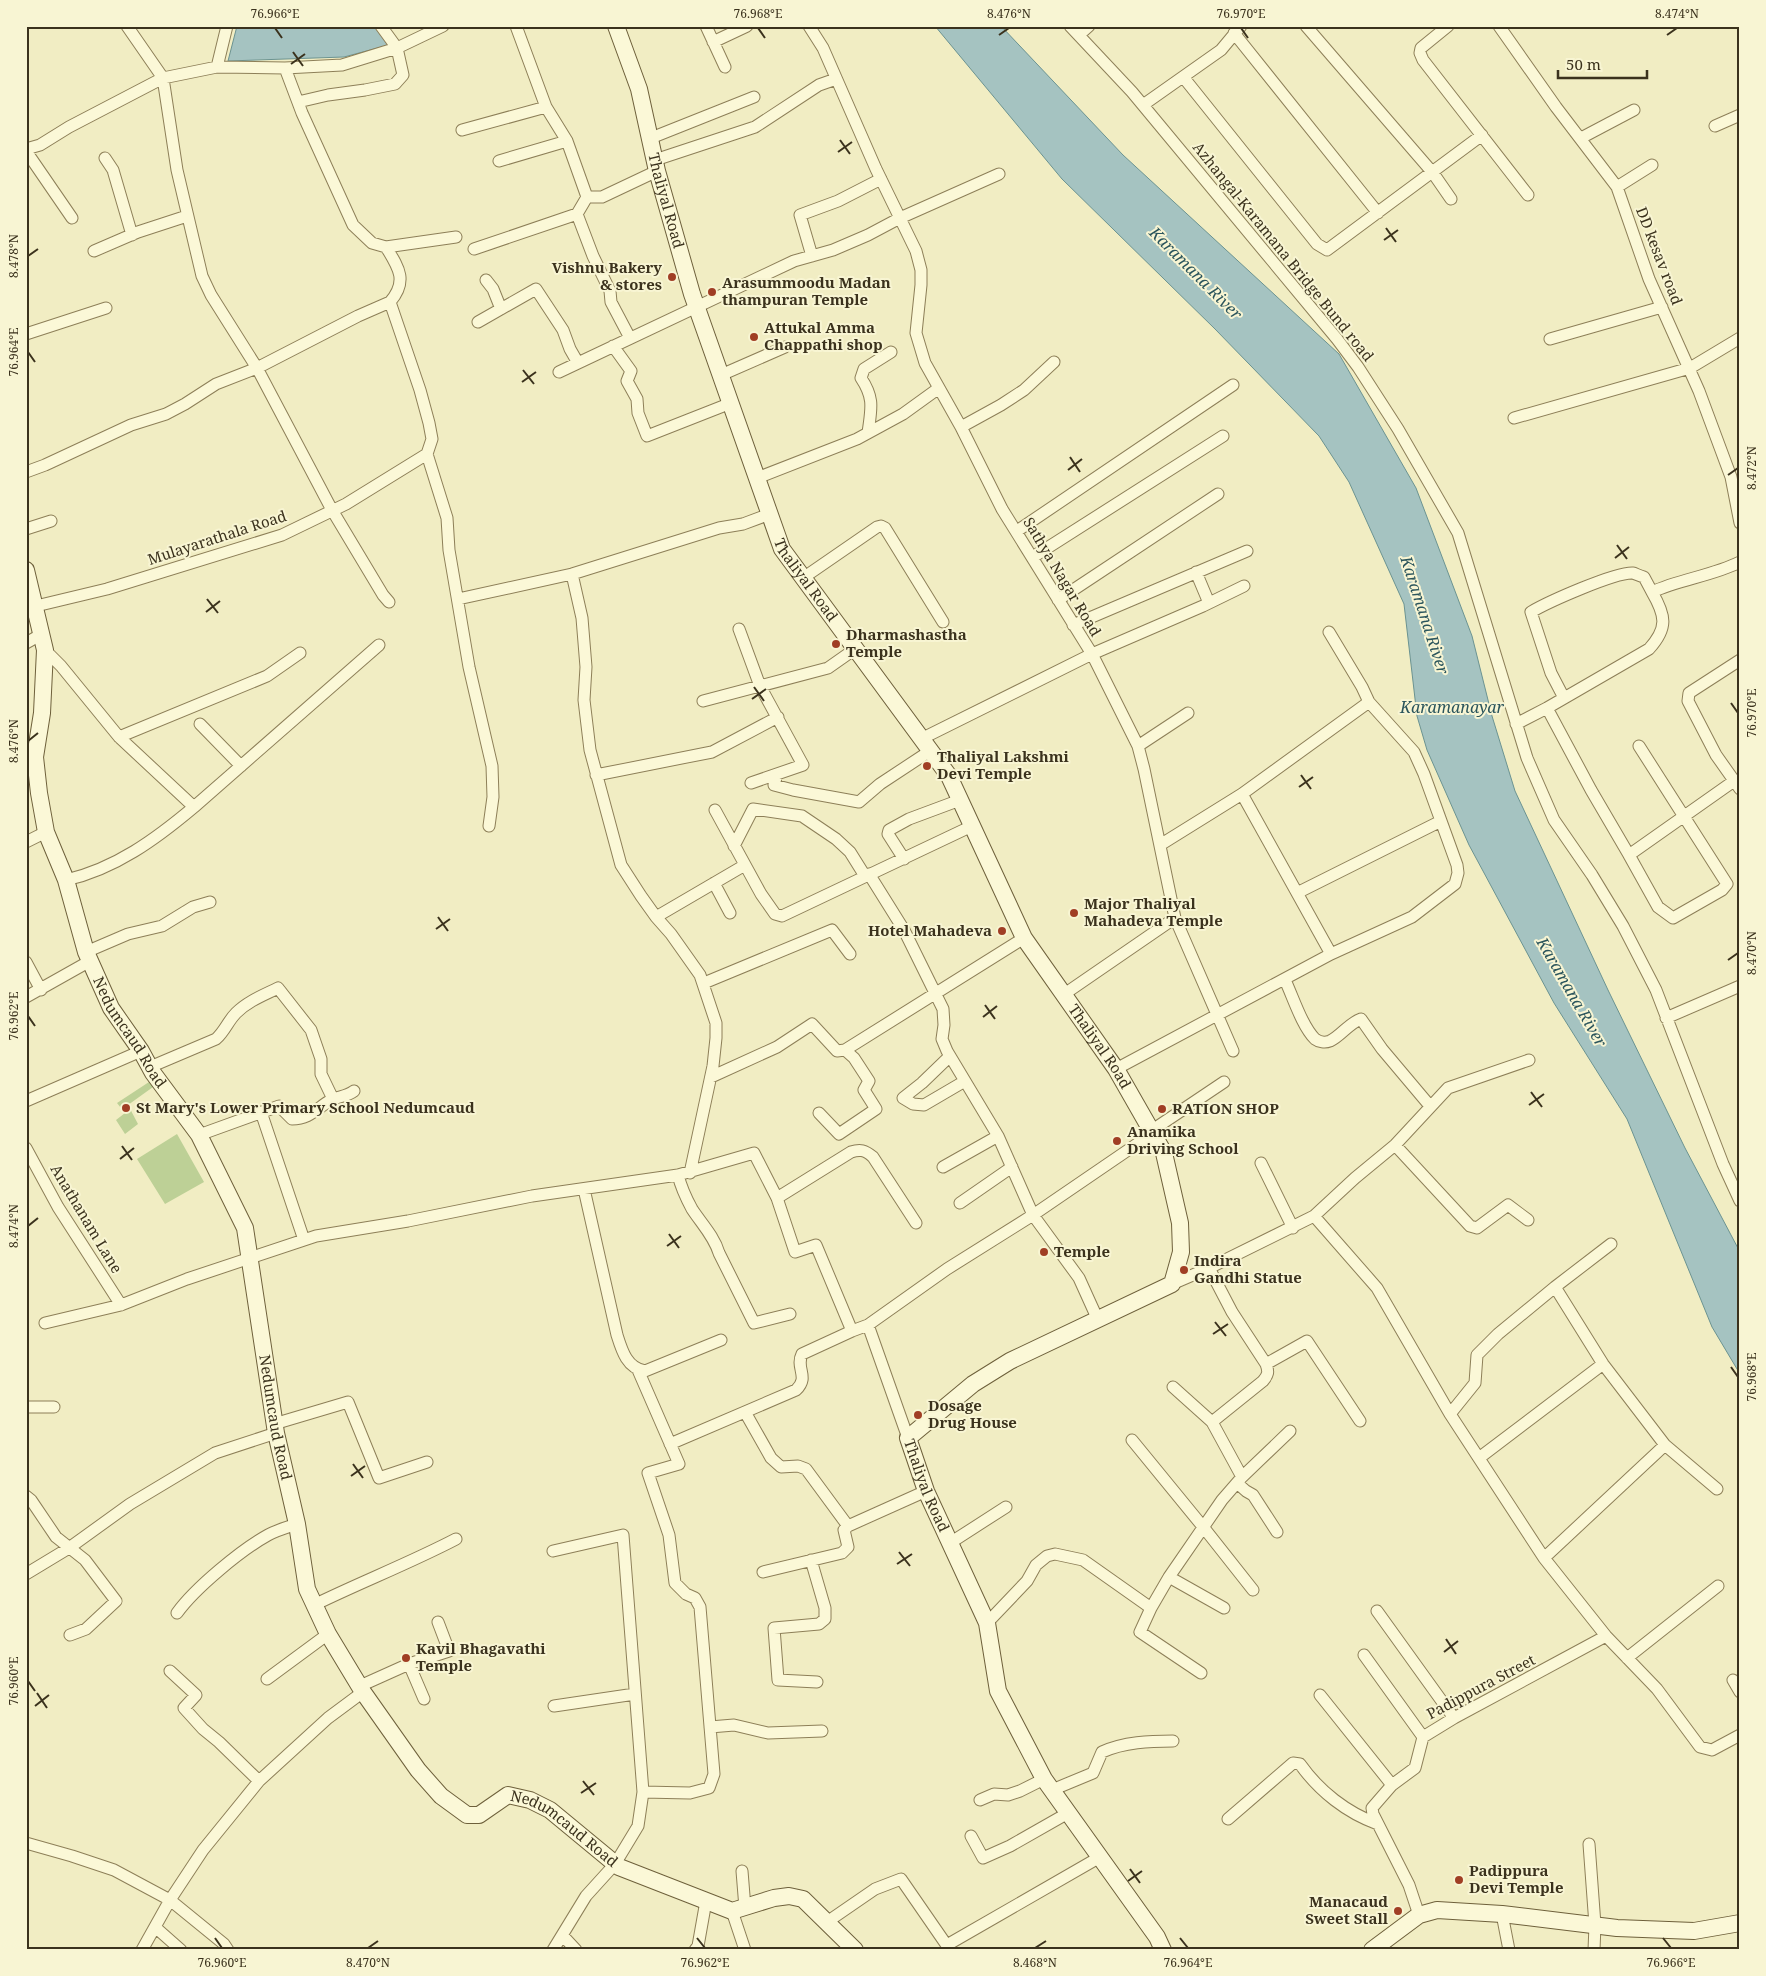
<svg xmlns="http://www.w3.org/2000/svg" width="1766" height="1976" font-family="'Noto Serif',serif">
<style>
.green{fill:#bdd096}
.water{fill:#a5c3c1;stroke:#6b9391}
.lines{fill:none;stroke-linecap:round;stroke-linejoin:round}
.street-casing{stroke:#8d7f58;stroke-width:13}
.secondary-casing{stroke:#6e603b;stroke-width:18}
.street{stroke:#fbf8d7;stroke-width:11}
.secondary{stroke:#fbf8d7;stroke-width:16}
.ticks{fill:none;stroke:#3b321d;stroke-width:2}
.poi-dot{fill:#a03e24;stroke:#f8f5d3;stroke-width:2}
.labels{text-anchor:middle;stroke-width:4;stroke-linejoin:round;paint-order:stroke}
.street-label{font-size:15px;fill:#3b321d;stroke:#f8f5d3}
.poi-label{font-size:15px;font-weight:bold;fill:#3b321d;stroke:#f8f5d3;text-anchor:start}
.water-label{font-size:16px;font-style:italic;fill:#2b555c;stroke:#f8f5d3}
.neatline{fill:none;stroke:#3b321d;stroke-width:2}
.ticks-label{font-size:12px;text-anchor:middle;fill:#3b321d}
</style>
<rect width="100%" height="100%" fill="#f1edc3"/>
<path class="green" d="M 149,1082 L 153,1087 L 128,1105 L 138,1124 L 125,1134 L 116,1120 L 125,1113 L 117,1103 Z
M 177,1134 L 204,1182 L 165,1204 L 137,1159 Z"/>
<path class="water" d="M 237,26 L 375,26 L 389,45 L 344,57 L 228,61 Z
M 935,26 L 1001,26 L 1123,155 L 1339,354 L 1416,488 L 1472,636 L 1492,716 L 1515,791 L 1608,990 L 1685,1148 L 1740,1252 L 1740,1374 L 1712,1327 L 1627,1119 L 1554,1003 L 1469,845 L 1427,750 L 1417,716 L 1404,604 L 1349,482 L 1319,436 L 1215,329 L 1062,179 Z"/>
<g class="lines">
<defs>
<path id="street" d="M 127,26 L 163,78 L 177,170 L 202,276 L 211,295 L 257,368 L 332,510 L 383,595 L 389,602
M 516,26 L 546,107 L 567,141 L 587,197 L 602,197 L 657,171
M 706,26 L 725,67
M 809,26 L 823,48 L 876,169 L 916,251 L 921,270 L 921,285 L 916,333 L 925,363 L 961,427 L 1002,509 L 1092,654 L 921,739
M 1070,26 L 1132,92 L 1337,339 L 1358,367 L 1398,429 L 1458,533 L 1527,758 L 1554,820 L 1592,875 L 1623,926 L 1656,990 L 1723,1164 L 1740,1201
M 1306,26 L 1433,173 L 1451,199
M 1448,26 L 1421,48 L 1420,53 L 1423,60 L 1528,195
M 1499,26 L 1556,107 L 1617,187 L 1649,279 L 1699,391 L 1731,477 L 1740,523
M 1234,33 L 1378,213
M 1079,35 L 1089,26
M 713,42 L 747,26
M 217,67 L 227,26
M 1184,78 L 1317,244 L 1327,250 L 1482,135
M 298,102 L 328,95 L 365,90 L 395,84 L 403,75 L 397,48 L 381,26
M 1143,105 L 1221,50 L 1241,26
M 1715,126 L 1740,115
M 462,130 L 546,107
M 651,138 L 754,97
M 1581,138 L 1634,110
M 26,149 L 40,145 L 69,127 L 163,78 L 217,67 L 285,68 L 342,65 L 397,48 L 443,26
M 26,151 L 72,218
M 105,158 L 113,170 L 132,235
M 655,160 L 755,127 L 819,85 L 836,79
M 499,161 L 567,141
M 1617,187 L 1652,165
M 577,214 L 593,256 L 610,291 L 611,302 L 630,338
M 386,247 L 456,237
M 474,249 L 577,214 L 587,197
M 94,251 L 138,232 L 187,216
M 812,256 L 800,215 L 838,201 L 881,179
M 486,280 L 493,289 L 501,309
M 478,322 L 536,289 L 563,330 L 570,349 L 578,363
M 26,334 L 106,308
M 1550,339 L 1662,307
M 613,346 L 631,371 L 627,381 L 637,399 L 638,413 L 647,436 L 731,403
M 559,372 L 794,261 L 833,250 L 868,235 L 900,218 L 999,174
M 721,375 L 785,347
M 1514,418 L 1690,368 L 1740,338
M 961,427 L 1001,405 L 1024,390 L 1054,362
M 868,433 C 871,409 875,399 861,378 L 864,369 L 891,352
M 427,454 L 447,518 L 449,550 L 469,667 L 492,766 L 493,797 L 489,826
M 26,472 L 45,465 L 131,425 L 166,414 L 185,404 L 216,384 L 257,368 L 358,316 L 390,302
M 757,478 L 857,439 L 903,414 L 939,388
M 26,529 L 51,521
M 1017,531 L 1233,385
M 1033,557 L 1223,436
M 1196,572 L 1209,603
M 572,574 L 582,618 L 586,667 L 584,700 L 590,750 L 621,865 L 641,896 L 656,917 L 671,934 L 700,975 L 716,1023 L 716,1038 L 713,1066 L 690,1173
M 803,578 L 877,527 L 881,526 L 885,528 L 943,622
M 458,599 L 572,574 L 719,528 L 743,524 L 770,514
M 1058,600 L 1218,494
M 36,606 L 107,589 L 282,535 L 346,504 L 427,454 L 432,439 L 429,423 L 420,390 L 390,302 C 408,281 399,268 386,247 L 372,243 L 353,225 L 302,113 L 285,68
M 1073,625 L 1247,551
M 739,629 L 760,686 L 803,765 L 751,783
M 1329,632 L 1362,687 L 1369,702 L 1414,752 L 1424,774 L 1457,865 L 1458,873 L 1455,884 L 1412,917 L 1331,954
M 26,643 L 42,634
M 45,650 L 61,666 L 119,737 L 194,807 L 379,645
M 1740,660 L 1689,693 L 1688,701 L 1716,755 L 1740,789
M 1564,698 L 1551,673 L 1531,612 C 1548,602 1615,572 1633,573 C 1636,574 1640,576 1644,577 L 1652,592
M 703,701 L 828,668 L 855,649
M 1547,708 L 1591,790 L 1629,855
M 200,724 L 241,766
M 1516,724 L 1547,708 L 1649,649 C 1668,628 1666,616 1652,592 C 1680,579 1712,576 1740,562
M 119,737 L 267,676 L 300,653
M 1138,746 L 1188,713
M 1639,746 L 1727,884 L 1722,890 L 1673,918 L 1658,907 L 1629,855 L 1734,781
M 777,774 L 774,785 L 793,790 L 859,802 L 880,784 L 930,751
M 596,775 L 712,752 L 778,717
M 715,810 L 761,894 L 775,914 L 782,916 L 972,826
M 26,842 L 46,832
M 1160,845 L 1242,794 L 1369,702
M 734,846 L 753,809 L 802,816 L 836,839 L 850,852 L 865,876
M 904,859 L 888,834 L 889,830 L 909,819 L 960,800
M 869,874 L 904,930 L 943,1009 L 944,1025 L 942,1039 L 947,1051 L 998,1136 L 1033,1215 L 1079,1278 L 1098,1320
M 66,880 C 115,869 156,839 194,807
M 714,883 L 730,913
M 1297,893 L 1441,821
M 656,917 L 745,865
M 86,952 L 128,934 L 162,926 L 193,907 L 210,902
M 26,962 L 41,990
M 1285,980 C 1293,997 1302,1026 1315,1039 C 1319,1042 1325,1043 1330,1041 C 1341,1036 1349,1023 1361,1019 L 1382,1049 L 1430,1106
M 704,983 L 832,930 L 850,954
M 1063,995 L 1175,918
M 26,997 L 90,961
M 1666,1018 L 1740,986
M 1233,1051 L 1175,918 L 1144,769 L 1138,746 L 1092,654 L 1203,606 L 1244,586
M 950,1056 L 922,1083 L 903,1098 L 913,1104 L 924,1105 L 965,1081
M 150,1067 L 216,1039 C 225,1031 228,1021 236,1013 C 248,1001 264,995 278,988 L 311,1030 L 321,1059 L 321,1074 L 333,1099
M 1116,1069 L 1331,954 L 1242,794
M 711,1077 L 777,1047 L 812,1024 L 837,1051 L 845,1050 L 1024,938
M 26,1101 L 141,1051
M 261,1112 L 304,1240
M 819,1113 L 839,1134 L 876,1109 L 864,1090 L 869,1081 L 854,1058 L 845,1050
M 1151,1131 L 1224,1082
M 199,1135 L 279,1106 L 292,1119 C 310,1119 317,1108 331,1100 C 339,1096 346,1097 354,1091
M 1395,1145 L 1470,1226 L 1477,1228 L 1508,1205 L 1528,1220
M 26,1148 L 58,1207 L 121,1305
M 1261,1163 L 1293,1228
M 943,1167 L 998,1136
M 678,1175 C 681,1187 686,1198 692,1209 C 701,1223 714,1236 719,1253 L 754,1323 L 790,1314
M 584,1189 L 617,1335 C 622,1351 627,1368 645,1371 L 721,1340
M 777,1198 L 851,1152 C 860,1149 865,1150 873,1157 L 916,1223
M 960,1203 L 1012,1167
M 1314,1216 L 1355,1178 L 1395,1145 L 1448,1088 L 1529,1060
M 1172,1284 L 1209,1268 L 1314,1216 L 1377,1288 L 1450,1414 L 1544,1558 L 1606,1636 L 1657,1689 L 1700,1747 L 1712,1750 L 1740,1735
M 1555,1287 L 1611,1244
M 45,1323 L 121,1305 L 187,1279 L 316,1236 L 408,1221 L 532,1196 L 678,1175 L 754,1153 L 777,1198 L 795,1252 L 816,1245 L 852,1331 L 868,1325 L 947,1269 L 1033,1215 L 1153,1133
M 868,1325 L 908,1438
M 1266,1364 L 1307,1341 L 1360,1421
M 638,1370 L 679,1464 L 648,1473 L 669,1535 L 675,1583 L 686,1594 L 695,1598 L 700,1607 L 714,1774 L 709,1788 L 690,1793 L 643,1792
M 1173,1387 L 1212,1422
M 26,1407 L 54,1407
M 745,1412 L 771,1458 L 781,1467 L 798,1466 L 806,1469 L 848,1526
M 1450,1414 L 1475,1383 L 1477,1355 L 1498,1334 L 1555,1287 L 1603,1364 L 1665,1445 L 1717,1489
M 274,1424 L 348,1402 L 379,1478 L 427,1462
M 1132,1440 L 1204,1528 L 1253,1590
M 670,1444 L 796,1390 C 810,1377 795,1368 802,1354 L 852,1331
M 1479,1458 L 1603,1364
M 1242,1477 L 1290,1431
M 1237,1483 L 1246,1491 L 1253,1495 L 1277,1532
M 26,1496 L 31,1500 L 56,1537 L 85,1560 L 116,1601 L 86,1629 L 70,1635
M 950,1543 L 1006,1507
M 553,1551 L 623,1535 L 643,1792 L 638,1826 L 615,1864 L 586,1896 L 553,1950
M 1544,1558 L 1665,1445
M 811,1560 L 825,1608 L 825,1619 L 819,1624 L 774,1628 L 778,1680 L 817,1682
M 763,1572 L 842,1553 L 848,1547 L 844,1530 L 848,1526 L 926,1491
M 26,1574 L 69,1548 L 130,1504 L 215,1453 L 276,1433
M 1169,1577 L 1224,1608
M 314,1605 C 361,1582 410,1563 456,1539
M 1151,1608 L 1169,1577 L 1222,1500 L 1242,1477 L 1212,1422 L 1263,1381 C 1268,1375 1269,1372 1266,1364 L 1232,1312 L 1209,1268
M 1377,1611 L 1454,1718
M 177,1613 C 195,1588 241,1550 268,1535 C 277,1530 288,1527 297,1524
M 987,1623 L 1027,1581 L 1036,1565 L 1047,1556 L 1055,1554 L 1083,1560 L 1151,1608 L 1140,1632 L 1201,1673
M 1364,1655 L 1423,1737
M 1627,1658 L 1718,1586
M 409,1664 L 424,1699
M 170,1671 L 196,1695 L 184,1708 L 203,1729 L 219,1742 L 259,1781
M 267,1679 L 328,1634
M 1733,1680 L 1740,1692
M 360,1686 L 409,1664 L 449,1651 L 438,1622
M 1320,1695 L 1392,1785
M 554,1706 L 635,1694
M 710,1727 L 734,1725 L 768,1733 L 822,1731
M 1052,1790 L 1093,1773 L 1102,1752 C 1124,1742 1150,1741 1173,1741
M 980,1800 L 994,1794 L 1008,1795 L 1020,1791 L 1044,1779
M 1228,1819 L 1293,1763 L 1300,1764 C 1319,1791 1347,1813 1378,1824
M 971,1836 L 983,1858 L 1010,1846 L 1068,1813
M 26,1843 L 72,1856 L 114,1870 L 170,1900 L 224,1944 L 228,1950
M 1589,1844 L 1595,1925 L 1594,1950
M 742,1871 L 745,1908
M 732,1911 L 745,1950
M 1502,1914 L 1509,1950
M 1419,1915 L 1409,1885 L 1373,1814 L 1372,1808 L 1392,1785 L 1415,1768 L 1423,1737 L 1454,1718 L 1606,1636
M 827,1922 L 875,1889 L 901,1879 L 950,1950
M 155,1927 L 181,1950
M 563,1936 L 576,1950
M 947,1945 L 1100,1857
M 142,1950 L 170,1900 L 203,1850 L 259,1781 L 328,1718 L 363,1692
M 695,1950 L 698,1946 L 706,1901"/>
<g id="secondary">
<path id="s1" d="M 616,26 L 639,89 L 657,171 L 692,294 L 782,549 L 949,776 L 1024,938 L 1116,1069 L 1164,1153 L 1180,1223 L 1181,1252 L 1172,1284 L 1010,1361 L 973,1384 L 908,1438 L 926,1491 L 987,1623 L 998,1691 L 1044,1779 L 1157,1937 L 1163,1950"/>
<path id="s2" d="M 26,570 L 45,650 L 42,713 L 35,757 L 39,793 L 46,832 L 66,880 L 86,952 L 111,1008 L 141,1051 L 153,1073 L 199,1135 L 245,1228 L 276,1433 L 297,1524 L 307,1589 L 328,1634 L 363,1692 L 418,1770 L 441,1796 L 467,1815 L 479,1815 L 508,1795 L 530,1800 L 550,1810 L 619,1867 L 732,1911 L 774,1898 L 789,1896 L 803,1899 L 855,1950"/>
<path d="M 1372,1950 L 1419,1915 L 1437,1910 L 1502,1914 L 1617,1928 L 1694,1931 L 1740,1923"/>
</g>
</defs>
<use href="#street" class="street-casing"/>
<use href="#secondary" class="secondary-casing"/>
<use href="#street" class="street"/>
<use href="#secondary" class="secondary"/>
</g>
<path class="ticks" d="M 275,28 L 282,38M 758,28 L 765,38M 1241,28 L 1248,38M 999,35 L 1009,28M 1667,35 L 1677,28M 293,52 L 303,66M 291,64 L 305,54M 840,140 L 850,154M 838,152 L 852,142M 1386,228 L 1396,242M 1384,240 L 1398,230M 28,256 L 38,249M 28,352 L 35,362M 523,370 L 534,384M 522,382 L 536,372M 1070,457 L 1080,472M 1068,470 L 1082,459M 1728,475 L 1738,468M 1617,545 L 1627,559M 1615,558 L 1629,547M 207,599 L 218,613M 206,612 L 220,601M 754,687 L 764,701M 752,699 L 766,689M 1731,703 L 1738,713M 28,741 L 38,733M 1301,775 L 1311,789M 1299,787 L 1313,777M 438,917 L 448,931M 436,929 L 450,919M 1728,960 L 1738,953M 985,1005 L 995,1019M 28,1016 L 35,1026M 983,1017 L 997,1006M 1531,1092 L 1542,1107M 1529,1105 L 1544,1094M 122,1146 L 132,1160M 120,1159 L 134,1148M 28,1226 L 38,1218M 669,1234 L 679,1248M 667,1246 L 681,1236M 1215,1322 L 1226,1336M 1213,1334 L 1228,1324M 1731,1367 L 1738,1377M 353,1464 L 363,1478M 351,1476 L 365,1466M 899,1552 L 910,1566M 897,1564 L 912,1554M 1446,1639 L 1456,1654M 1444,1652 L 1458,1641M 28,1681 L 35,1691M 37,1693 L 47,1708M 35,1706 L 49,1695M 583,1781 L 594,1795M 581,1793 L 596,1783M 1130,1869 L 1140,1883M 1128,1881 L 1142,1871M 215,1938 L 222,1948M 697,1938 L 705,1948M 1180,1938 L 1188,1948M 1663,1938 L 1671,1948M 368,1948 L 378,1941M 1035,1948 L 1046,1941"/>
<g class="poi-dot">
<circle cx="672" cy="277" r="5"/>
<circle cx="712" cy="292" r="5"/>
<circle cx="754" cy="337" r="5"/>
<circle cx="836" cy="644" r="5"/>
<circle cx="927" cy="766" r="5"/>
<circle cx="1074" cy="913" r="5"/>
<circle cx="1002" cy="931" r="5"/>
<circle cx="126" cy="1108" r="5"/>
<circle cx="1162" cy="1109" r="5"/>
<circle cx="1117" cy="1141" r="5"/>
<circle cx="1044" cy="1252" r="5"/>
<circle cx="1184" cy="1270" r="5"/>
<circle cx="918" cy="1415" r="5"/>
<circle cx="406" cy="1658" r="5"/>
<circle cx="1459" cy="1880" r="5"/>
<circle cx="1398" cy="1911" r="5"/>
</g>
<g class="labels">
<g class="street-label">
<text dy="5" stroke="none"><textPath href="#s1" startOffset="182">Thaliyal Road</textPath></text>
<text transform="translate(1283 252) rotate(51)" y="5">Azhangal-Karamana Bridge Bund road</text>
<text transform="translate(1659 256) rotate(69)" y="5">DD kesav road</text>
<text transform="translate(217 538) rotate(-18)" y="5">Mulayarathala Road</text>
<text transform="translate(1062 577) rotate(59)" y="5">Sathya Nagar Road</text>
<text dy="5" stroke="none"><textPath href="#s1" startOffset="588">Thaliyal Road</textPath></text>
<text dy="5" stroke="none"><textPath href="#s2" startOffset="484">Nedumcaud Road</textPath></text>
<text dy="5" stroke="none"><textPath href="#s1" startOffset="1142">Thaliyal Road</textPath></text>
<text transform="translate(86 1219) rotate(59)" y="5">Anathanam Lane</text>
<text dy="5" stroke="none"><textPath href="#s2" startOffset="904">Nedumcaud Road</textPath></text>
<text dy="5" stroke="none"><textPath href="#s1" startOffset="1759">Thaliyal Road</textPath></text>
<text transform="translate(1481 1687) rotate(-28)" y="5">Padippura Street</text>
<text dy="5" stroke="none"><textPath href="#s2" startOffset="1472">Nedumcaud Road</textPath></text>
</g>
<g class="poi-label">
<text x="662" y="273" text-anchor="end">Vishnu Bakery<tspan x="662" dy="17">&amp; stores</tspan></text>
<text x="722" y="288">Arasummoodu Madan<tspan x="722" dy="17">thampuran Temple</tspan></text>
<text x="764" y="333">Attukal Amma<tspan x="764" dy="17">Chappathi shop</tspan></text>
<text x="846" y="640">Dharmashastha<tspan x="846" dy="17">Temple</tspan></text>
<text x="937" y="762">Thaliyal Lakshmi<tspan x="937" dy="17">Devi Temple</tspan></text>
<text x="1084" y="909">Major Thaliyal<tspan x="1084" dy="17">Mahadeva Temple</tspan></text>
<text x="992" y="936" text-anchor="end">Hotel Mahadeva</text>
<text x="136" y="1113">St Mary's Lower Primary School Nedumcaud</text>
<text x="1172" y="1114">RATION SHOP</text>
<text x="1127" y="1137">Anamika<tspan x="1127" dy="17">Driving School</tspan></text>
<text x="1054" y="1257">Temple</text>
<text x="1194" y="1266">Indira<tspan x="1194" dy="17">Gandhi Statue</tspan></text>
<text x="928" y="1411">Dosage<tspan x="928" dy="17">Drug House</tspan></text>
<text x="416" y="1654">Kavil Bhagavathi<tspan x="416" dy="17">Temple</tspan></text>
<text x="1469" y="1876">Padippura<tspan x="1469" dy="17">Devi Temple</tspan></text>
<text x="1388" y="1907" text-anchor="end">Manacaud<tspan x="1388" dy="17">Sweet Stall</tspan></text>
</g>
<g class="water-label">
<text transform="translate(1196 273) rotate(45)" y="6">Karamana River</text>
<text transform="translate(1425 615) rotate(72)" y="6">Karamana River</text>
<text x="1452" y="713">Karamanayar</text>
<text transform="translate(1572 992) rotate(60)" y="6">Karamana River</text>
</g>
</g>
<rect width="1766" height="1976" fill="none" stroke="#f8f5d3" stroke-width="55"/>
<path d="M1558 70v8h89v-8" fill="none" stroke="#3b321d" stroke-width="2.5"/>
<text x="1566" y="70" font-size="15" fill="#3b321d" stroke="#f8f5d3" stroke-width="4" paint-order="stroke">50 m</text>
<rect x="28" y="28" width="1710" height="1920" class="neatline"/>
<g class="ticks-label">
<text x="275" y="18">76.966°E</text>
<text x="758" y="18">76.968°E</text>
<text x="1009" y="18">8.476°N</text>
<text x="1241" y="18">76.970°E</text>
<text x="1677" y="18">8.474°N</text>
<text transform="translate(14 256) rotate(-90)" y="4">8.478°N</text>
<text transform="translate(14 352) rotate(-90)" y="4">76.964°E</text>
<text transform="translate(1752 468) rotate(-90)" y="4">8.472°N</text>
<text transform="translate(1752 713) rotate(-90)" y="4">76.970°E</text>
<text transform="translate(14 741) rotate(-90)" y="4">8.476°N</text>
<text transform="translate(1752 953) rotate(-90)" y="4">8.470°N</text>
<text transform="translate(14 1016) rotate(-90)" y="4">76.962°E</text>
<text transform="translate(14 1226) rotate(-90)" y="4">8.474°N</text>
<text transform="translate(1752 1377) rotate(-90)" y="4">76.968°E</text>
<text transform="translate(14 1681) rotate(-90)" y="4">76.960°E</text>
<text x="222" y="1967">76.960°E</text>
<text x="368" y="1967">8.470°N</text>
<text x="705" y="1967">76.962°E</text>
<text x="1035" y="1967">8.468°N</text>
<text x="1188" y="1967">76.964°E</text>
<text x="1671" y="1967">76.966°E</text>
</g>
</svg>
